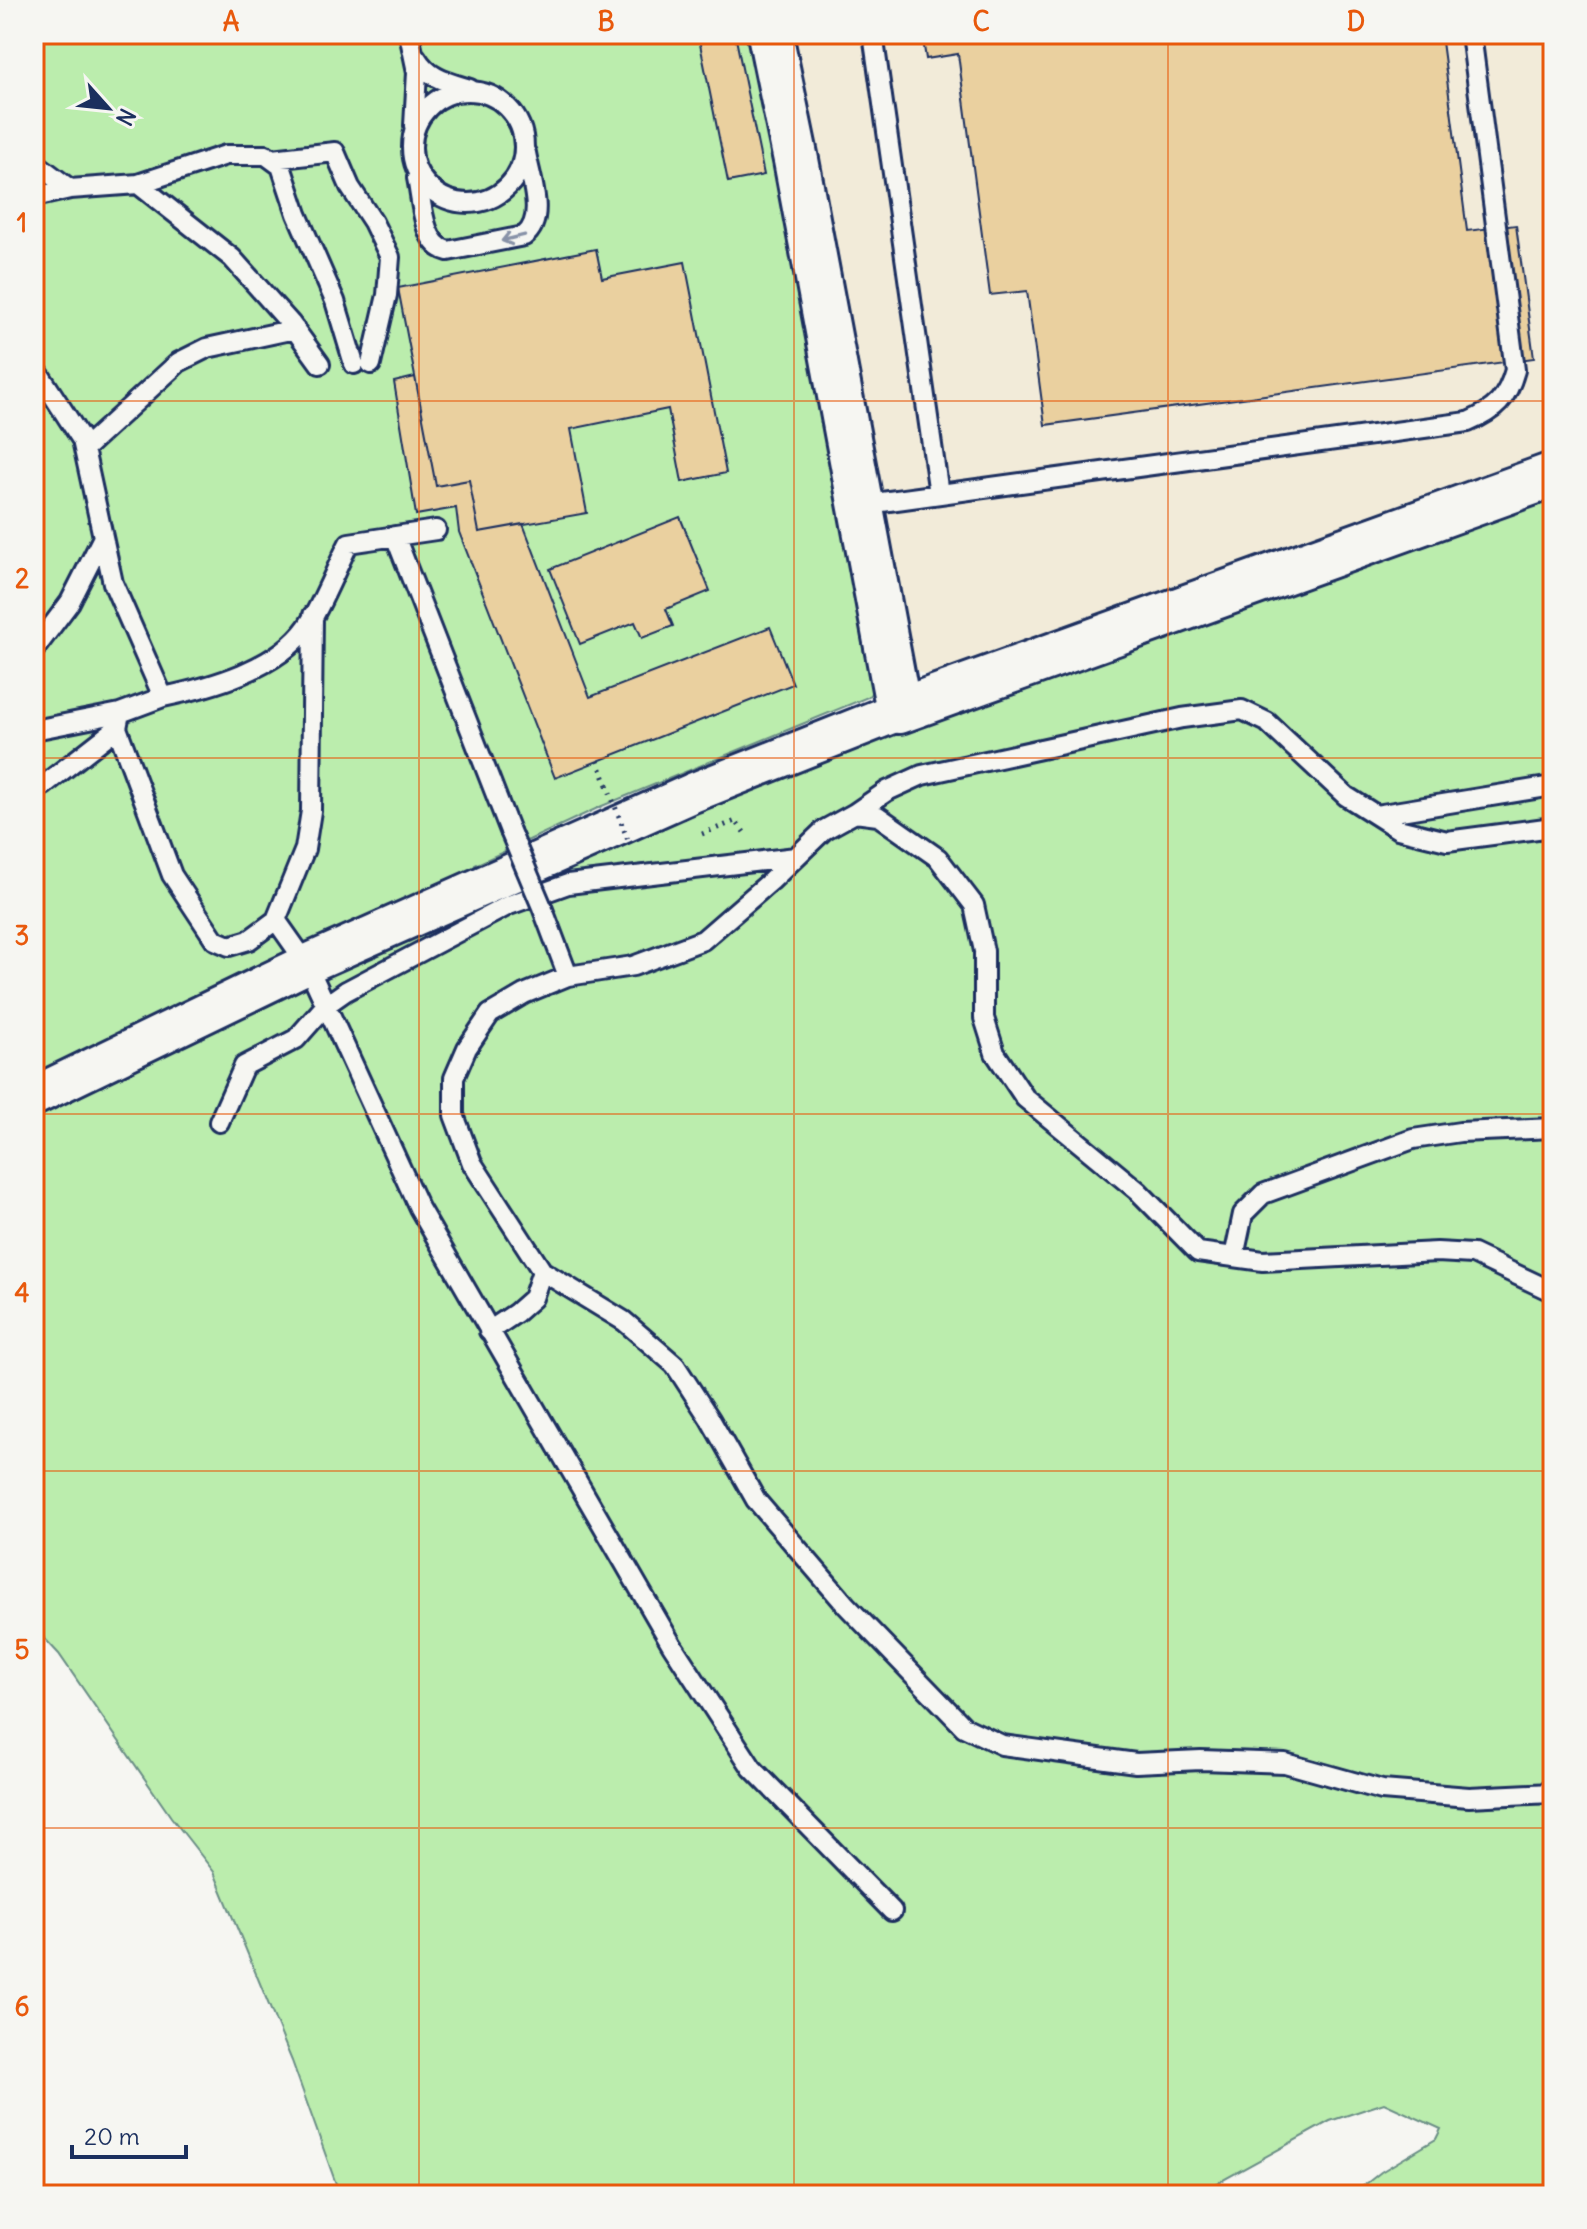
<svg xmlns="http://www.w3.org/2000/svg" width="1587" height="2229" font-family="Delius,sans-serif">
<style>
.built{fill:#f2ebd9}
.green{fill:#bbedad;stroke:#6b8e86;stroke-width:2}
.building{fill:#ead09f;stroke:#1b2f5e;stroke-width:2}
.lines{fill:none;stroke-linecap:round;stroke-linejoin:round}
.lane-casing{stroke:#1b2f5e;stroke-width:24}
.street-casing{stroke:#1b2f5e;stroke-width:44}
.secondary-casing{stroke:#1b2f5e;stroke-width:50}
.path{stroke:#1b2f5e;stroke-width:5;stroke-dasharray:2 6;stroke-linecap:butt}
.lane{stroke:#f6f6f2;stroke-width:18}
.street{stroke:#f6f6f2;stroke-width:38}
.secondary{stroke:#f6f6f2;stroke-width:44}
.lane-bridge-casing{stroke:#1b2f5e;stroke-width:24;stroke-linecap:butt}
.path-bridge{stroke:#1b2f5e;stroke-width:5;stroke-dasharray:2 6;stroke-linecap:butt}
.lane-bridge{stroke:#f6f6f2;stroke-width:18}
.oneway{stroke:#8892a8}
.grid{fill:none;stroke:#e8590c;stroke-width:2;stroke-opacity:0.55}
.neatline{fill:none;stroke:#e8590c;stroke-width:3}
.grid-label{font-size:26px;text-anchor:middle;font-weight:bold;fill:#e8590c}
</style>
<rect width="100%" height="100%" fill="#f6f6f2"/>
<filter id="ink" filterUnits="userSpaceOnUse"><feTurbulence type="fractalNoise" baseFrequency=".0125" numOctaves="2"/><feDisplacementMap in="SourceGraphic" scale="16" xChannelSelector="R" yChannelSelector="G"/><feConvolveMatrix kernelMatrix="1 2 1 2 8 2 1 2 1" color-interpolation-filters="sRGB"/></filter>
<g filter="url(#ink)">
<path class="built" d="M 794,34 L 1553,34 L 1553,451 L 930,676 L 915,671 L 912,666 Z"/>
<path class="green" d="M 34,34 L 750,34 L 876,687 L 868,697 L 602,806 L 475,865 L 457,907 L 766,748 L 1553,491 L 1553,2195 L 1352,2195 L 1381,2172 L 1436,2139 L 1441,2129 L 1384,2103 L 1330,2121 L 1196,2195 L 340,2195 L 292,2061 L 214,1872 L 171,1817 L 59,1654 L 34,1627 Z"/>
<path class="building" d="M 698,34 L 735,34 L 764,175 L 728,182 Z
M 922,34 L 1441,34 L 1467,231 L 1516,225 L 1534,358 L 1045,425 L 1027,291 L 990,295 L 958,54 L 926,59 Z
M 596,249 L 602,278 L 685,262 L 726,473 L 682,482 L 668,409 L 571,429 L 587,513 L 479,532 L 469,480 L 436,486 L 398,288 Z
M 415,377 L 436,486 L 469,480 L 479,532 L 523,524 L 590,697 L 770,627 L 793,684 L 555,778 L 459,532 L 456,508 L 416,515 L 394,382 Z
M 680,517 L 710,591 L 666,609 L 673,626 L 642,638 L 635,622 L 580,644 L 550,569 Z"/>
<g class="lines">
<defs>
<path id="lane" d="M 409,34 L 417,72 L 414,126
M 873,34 L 939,494
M 416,57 C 429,79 447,82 470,89
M412 147a56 56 0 1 1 112 0a56 56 0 1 1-112 0Z
M 272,159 L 335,152 L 350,187 L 373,222 L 390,257 L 387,295 L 371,364
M 34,162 L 70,189
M 417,178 C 422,200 422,245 448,251 L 524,236 C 547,219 530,177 526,153
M 138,184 L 226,155 L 266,155 L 281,166 L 297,214 L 335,301 L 354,364
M 34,197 L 70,189 L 138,184 L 232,258 L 291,324 L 320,364
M 34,366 L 82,440 L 113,583 L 163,697 C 211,687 277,669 307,627 C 322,605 336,568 349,543 L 436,530
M 84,449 L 179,362 L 207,348 L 295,329
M 860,505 L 1468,422 C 1496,410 1507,399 1515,370 L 1471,34
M 395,536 L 510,831
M 313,615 L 311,811 L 305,849 L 276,920 L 307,964 L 419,1208 L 672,1645 L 752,1768 L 892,1911
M 34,650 L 70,602 L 103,537
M 163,697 L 120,713 L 117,728 L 172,875 L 215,940 L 229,946 L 249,940 L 276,920
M 34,730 L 120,713
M 34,789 L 44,785 L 117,728
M 855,813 L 887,791 L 922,775 L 1182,718 L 1242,710 L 1267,722 L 1346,796 L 1398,829 L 1447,841 L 1553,827
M 1376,815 L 1553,786
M 542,907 L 568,976
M 219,1122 L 244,1066 L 296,1039 L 326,1005 L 346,991 L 509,905 L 568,884 L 796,857
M 1234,1257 L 1243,1214 L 1263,1194 L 1413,1139 L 1460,1132 L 1553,1128
M 542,1271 L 624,1321 L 675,1365 L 710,1419 L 756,1500 L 846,1605 L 964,1727 L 1002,1745 L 1136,1763 L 1201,1760 L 1285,1763 L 1382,1790 L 1469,1797 L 1553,1793
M 489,1331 L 516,1313 L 533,1298 L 542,1271 L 472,1163 L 454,1115 L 454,1078 L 467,1048 L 490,1014 L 524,994 L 568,976 L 633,966 L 703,940 L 771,881 L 824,830 L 855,813 L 878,816 L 938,858 L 974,905 L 984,951 L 984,1018 L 995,1053 L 1025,1098 L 1138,1191 L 1198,1252 L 1263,1261 L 1437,1252 L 1473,1254 L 1553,1292"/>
<path id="street" d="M 34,1096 L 307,964 L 692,793 L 899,711"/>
<path id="secondary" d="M 770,34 L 796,160 L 899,711 L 1553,475"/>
</defs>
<use href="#lane" class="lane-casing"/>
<use href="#street" class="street-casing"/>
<use href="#secondary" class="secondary-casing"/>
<path class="path" d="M 598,761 L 607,785
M 702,834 L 736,821 L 746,835"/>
<use href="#lane" class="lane"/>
<use href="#street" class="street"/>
<use href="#secondary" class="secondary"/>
<defs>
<path id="lane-bridge" d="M 510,831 L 542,907"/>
</defs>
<use href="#lane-bridge" class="lane-bridge-casing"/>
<path class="path-bridge" d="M 607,785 L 629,843"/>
<use href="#lane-bridge" class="lane-bridge"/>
</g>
<defs><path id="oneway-shaft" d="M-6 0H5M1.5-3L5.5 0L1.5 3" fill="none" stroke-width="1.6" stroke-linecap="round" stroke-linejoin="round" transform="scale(2)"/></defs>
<use class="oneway" href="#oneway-shaft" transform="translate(513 238) rotate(166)"/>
</g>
<path class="grid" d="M 419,34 L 419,2195M 794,34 L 794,2195M 1168,34 L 1168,2195M 34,401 L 1553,401M 34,758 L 1553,758M 34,1114 L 1553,1114M 34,1471 L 1553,1471M 34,1828 L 1553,1828"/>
<rect width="1587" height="2229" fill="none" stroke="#f6f6f2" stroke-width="88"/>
<g transform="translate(108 108) rotate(117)" stroke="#f6f6f2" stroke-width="6" paint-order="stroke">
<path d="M0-6L14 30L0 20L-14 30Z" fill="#1b2f5e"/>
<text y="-12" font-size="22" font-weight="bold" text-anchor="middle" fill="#1b2f5e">N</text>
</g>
<path d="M72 2145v12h114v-12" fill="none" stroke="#1b2f5e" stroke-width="4"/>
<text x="84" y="2145" font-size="24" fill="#1b2f5e" stroke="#f6f6f2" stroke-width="6" paint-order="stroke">20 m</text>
<rect x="44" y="44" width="1499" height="2141" class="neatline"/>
<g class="grid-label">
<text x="231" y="31">A</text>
<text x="606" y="31">B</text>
<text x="981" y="31">C</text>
<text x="1356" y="31">D</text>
<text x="22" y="232">1</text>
<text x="22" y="588">2</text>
<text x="22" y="945">3</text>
<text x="22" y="1302">4</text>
<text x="22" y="1659">5</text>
<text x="22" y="2016">6</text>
</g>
</svg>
